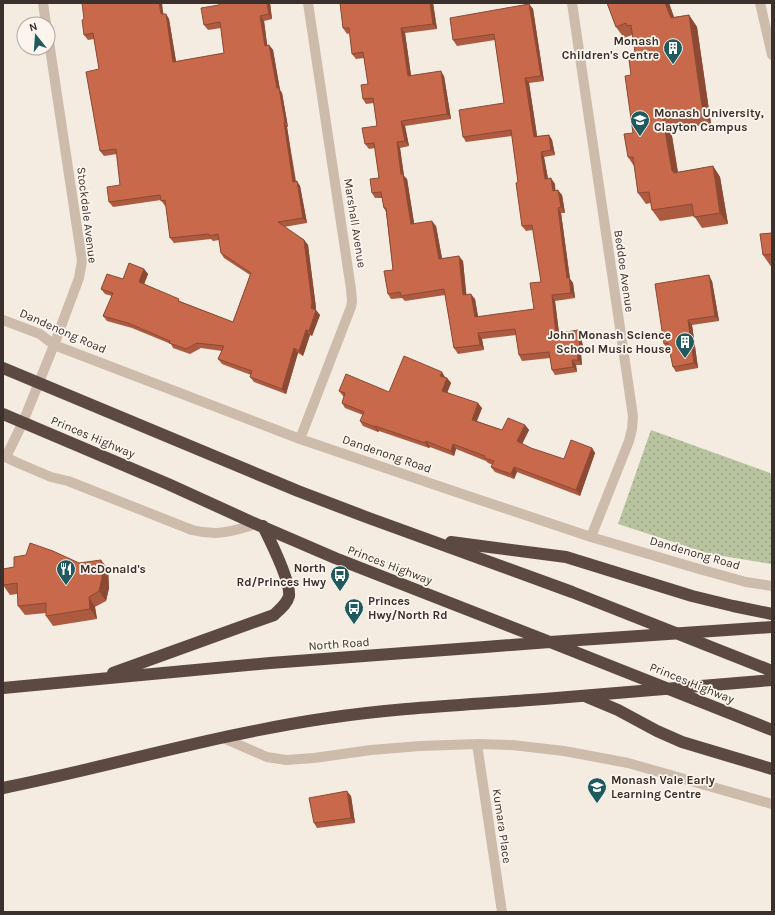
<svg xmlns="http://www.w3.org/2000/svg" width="775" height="915" font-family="Karla,sans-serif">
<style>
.grass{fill:url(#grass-dots)}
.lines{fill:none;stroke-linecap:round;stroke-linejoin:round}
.street{stroke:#cdbbac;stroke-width:10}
.highway{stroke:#5c4a42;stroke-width:12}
.wall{fill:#ac5a40}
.shaded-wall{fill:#8c4a34}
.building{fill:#c8694b;stroke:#8c4a34}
.labels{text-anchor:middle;stroke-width:3.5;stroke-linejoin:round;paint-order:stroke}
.poi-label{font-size:12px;font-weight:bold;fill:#3b302b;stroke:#fbf5ee;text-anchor:start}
.street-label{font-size:12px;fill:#3b302b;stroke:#fbf5ee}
</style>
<defs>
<pattern id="grass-dots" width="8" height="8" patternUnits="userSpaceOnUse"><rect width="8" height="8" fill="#b8c4a0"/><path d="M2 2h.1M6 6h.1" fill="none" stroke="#97a083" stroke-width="1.8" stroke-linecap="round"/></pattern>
</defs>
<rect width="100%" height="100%" fill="#f4ebe1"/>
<path class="grass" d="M 651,430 L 770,473 L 772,479 L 772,564 L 710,554 L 618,524 Z"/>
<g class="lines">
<path class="street" d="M 43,3 L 46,24
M 572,3 L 633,416 L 632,429 L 629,441 L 591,537
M 760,3 L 772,55
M 3,320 L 40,334 L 54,345 L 300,439 L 468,496 L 591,537 L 699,569 L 746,582 L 772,586
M 300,439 L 351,307 L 352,302 L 351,289 L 308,3
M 3,456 L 18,463 L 51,477 L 68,481 L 192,530 C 200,532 207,533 215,533 C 229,533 243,528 256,524
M 6,457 L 23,422 L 54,345 L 79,278 L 82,261 L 48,35
M 223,738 L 267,757 L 286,760 L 314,758 L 371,750 L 420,746 L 477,744 L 512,745 L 564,751 L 628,763 L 772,804
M 477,744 L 502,912"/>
<path class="highway" d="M 3,368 L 298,491 L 366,517 L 572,592 L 772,671
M 3,414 L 168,484 L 256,524 L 335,558 L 550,642 L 772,730
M 451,542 L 566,557 L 692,596 L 733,606 L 772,614
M 113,673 L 274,615 C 280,609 287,604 289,596 C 291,582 270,540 263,526
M 3,688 L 270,663 L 485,647 L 550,642 L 772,627
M 587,697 L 618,710 L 657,731 L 682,742 L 772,769
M 3,788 C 112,766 218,734 328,718 C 395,708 463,705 530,700 C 611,694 692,687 772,680"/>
</g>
<path class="wall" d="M 270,3 L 272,19 L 264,21 L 267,45 L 269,45 L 273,50 L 280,90 L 282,93 L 288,127 L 287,127 L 296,181 L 300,186 L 307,223 L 284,227 L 304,240 L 308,245 L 316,308 L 315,310 L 320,315 L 312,336 L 310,335 L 303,356 L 298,353 L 286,394 L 254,382 L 250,377 L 251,375 L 222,364 L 218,359 L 222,351 L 201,348 L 190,354 L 173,348 L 171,344 L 132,328 L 107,321 L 103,316 L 112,296 L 105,294 L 101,289 L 123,279 L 144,269 L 148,274 L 144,284 L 182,302 L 233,322 L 250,275 L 224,258 L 221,253 L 219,240 L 213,241 L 211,239 L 174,243 L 170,238 L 166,206 L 165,206 L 161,200 L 113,207 L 109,202 L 120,185 L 117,154 L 104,156 L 100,151 L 99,69 L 94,39 L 88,40 L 84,35 L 84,19 L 166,14 L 169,19 L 176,62 L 224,53 L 221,28 L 208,30 L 204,25 Z
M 340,3 L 433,3 L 437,29 L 405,33 L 411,76 L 444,76 L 451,119 L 405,126 L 409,146 L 400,148 L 404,176 L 407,179 L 414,223 L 436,226 L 442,258 L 463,261 L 466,294 L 475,299 L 478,317 L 534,309 L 541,282 L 533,230 L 526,231 L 522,226 L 518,182 L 512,136 L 466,142 L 463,137 L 504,103 L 495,40 L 457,46 L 453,40 L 529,4 L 533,9 L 544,81 L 529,83 L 537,136 L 549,135 L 552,140 L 555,155 L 544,157 L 548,179 L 555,184 L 555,190 L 562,195 L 565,213 L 561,213 L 570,279 L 573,283 L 575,298 L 555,301 L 559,334 L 581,336 L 584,353 L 581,354 L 582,365 L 576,365 L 577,372 L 555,375 L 552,370 L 550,358 L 522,361 L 519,355 L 516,335 L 482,339 L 484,350 L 458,354 L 454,348 L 445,295 L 405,301 L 402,298 L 391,299 L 388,294 L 393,270 L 386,212 L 384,208 L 382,198 L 375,198 L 372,193 L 379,178 L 375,148 L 369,149 L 365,144 L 377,126 L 374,103 L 366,104 L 363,99 L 368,84 L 364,58 L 356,59 L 352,54 L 350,33 L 347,34 L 343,28 Z
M 607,3 L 669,3 L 674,17 L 689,15 L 697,27 L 711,124 L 671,130 L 678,172 L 713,166 L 720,177 L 728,224 L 702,228 L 694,216 L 660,221 L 652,210 L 651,203 L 646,204 L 638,193 L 634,166 L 628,157 L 633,133 L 631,75 L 636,59 L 632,35 L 624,38 L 616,27 Z
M 772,233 L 772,268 L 763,255 Z
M 712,281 L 719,321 L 692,325 L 698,368 L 676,372 L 673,367 L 669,349 L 668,349 L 664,344 Z
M 445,377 L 445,378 L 447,378 L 451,383 L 447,392 L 482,408 L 477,421 L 502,430 L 525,425 L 529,430 L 522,444 L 531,448 L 564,459 L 592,448 L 595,453 L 580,496 L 517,472 L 514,479 L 495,472 L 491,467 L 493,465 L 488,463 L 486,461 L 456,449 L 454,456 L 430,447 L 429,448 L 379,431 L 378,432 L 363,426 L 360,421 L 363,415 L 345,408 L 342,403 L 344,396 L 343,396 L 339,391 L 389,392 Z
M 79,563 L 108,569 L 109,588 L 106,601 L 95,607 L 97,619 L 53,626 L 46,616 L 46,613 L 25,615 L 18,606 L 17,594 L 10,595 L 3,585 Z
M 351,796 L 355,823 L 317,828 L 314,823 Z"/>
<path class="shaded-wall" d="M 159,3 L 162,3 L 164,19 L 161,14 Z
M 267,3 L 270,3 L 272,19 L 269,14 Z
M 430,3 L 433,3 L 437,29 L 433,24 Z
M 665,3 L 669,3 L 678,29 L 671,18 Z
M 529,4 L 533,9 L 544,81 L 541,76 Z
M 166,14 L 169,19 L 177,67 L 173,62 Z
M 689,15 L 697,27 L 711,124 L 703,113 Z
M 260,16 L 264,21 L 268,51 L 265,46 Z
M 401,28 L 405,33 L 412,82 L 408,76 Z
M 269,45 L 273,50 L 280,90 L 282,93 L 288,127 L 285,122 L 277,88 Z
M 441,71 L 444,76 L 451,119 L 447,114 Z
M 525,78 L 529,83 L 538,142 L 534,137 Z
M 663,119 L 671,130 L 679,180 L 672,171 Z
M 401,121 L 405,126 L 409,146 L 405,141 Z
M 284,122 L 287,127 L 296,187 L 293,182 Z
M 549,135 L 552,140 L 555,155 L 551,150 Z
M 397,142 L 400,148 L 404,176 L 407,179 L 415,229 L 411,224 L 401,174 Z
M 541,152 L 544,157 L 549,184 L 545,179 Z
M 713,166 L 720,177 L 728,224 L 720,213 Z
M 551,178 L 555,184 L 556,196 L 553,191 Z
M 297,181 L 300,186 L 307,223 L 303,218 Z
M 558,190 L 562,195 L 565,213 L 561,207 Z
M 558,208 L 561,213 L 570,279 L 573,283 L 575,298 L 571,293 L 567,278 Z
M 432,221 L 436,226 L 443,264 L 439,259 Z
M 304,240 L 308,245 L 316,308 L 314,313 L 311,308 Z
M 459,256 L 463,261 L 467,300 L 463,295 Z
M 144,269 L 148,274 L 143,287 L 139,282 Z
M 709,275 L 712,281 L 719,321 L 715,316 Z
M 471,294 L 475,299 L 479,322 L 475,317 Z
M 552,295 L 555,301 L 560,340 L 556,334 Z
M 316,310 L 320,315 L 312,336 L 309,331 Z
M 688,320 L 692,325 L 698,368 L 694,363 Z
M 306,330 L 310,335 L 303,356 L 299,351 Z
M 578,330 L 581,336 L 584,353 L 580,348 Z
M 478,333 L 482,339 L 484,350 L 480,345 Z
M 294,348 L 298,353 L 286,394 L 282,389 Z
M 577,348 L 581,354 L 582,365 L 578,360 Z
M 572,360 L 576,365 L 577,372 L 573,367 Z
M 442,372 L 445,377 L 444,381 L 440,376 Z
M 447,378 L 451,383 L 446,396 L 442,391 Z
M 478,403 L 482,408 L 475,425 L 472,420 Z
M 525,425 L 529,430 L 521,446 L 517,441 Z
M 375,426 L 379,431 L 378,432 L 375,427 Z
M 426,441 L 430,447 L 429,448 L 425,443 Z
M 453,444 L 456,449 L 454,456 L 451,451 Z
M 592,448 L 595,453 L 580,496 L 576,490 Z
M 514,467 L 517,472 L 514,479 L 511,474 Z
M 101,560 L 108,569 L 109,588 L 106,601 L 99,591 Z
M 89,597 L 95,607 L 97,619 L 90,609 Z
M 347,791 L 351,796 L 355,823 L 351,818 Z"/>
<path class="building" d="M 82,3 L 159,3 L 161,14 L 166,14 L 173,62 L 224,53 L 220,22 L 204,25 L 201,8 L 219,5 L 219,3 L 267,3 L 269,14 L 260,16 L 265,46 L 269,45 L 277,88 L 279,88 L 285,122 L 284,122 L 293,182 L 297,181 L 303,218 L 278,222 L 304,240 L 312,303 L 311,308 L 316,310 L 309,331 L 306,330 L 299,351 L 294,348 L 282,389 L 250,377 L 252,371 L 218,359 L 224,346 L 197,343 L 186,349 L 169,343 L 170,341 L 128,323 L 103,316 L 113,293 L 101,289 L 107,274 L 123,279 L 129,263 L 144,269 L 139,282 L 179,299 L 178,301 L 233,322 L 251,273 L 221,253 L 218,234 L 209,236 L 209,234 L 170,238 L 165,200 L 161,201 L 160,195 L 109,202 L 107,187 L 120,185 L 116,149 L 100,151 L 86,72 L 99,69 L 93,33 L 84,35 L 82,20 L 84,19 Z
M 340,3 L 430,3 L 433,24 L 401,28 L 408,76 L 441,71 L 447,114 L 401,121 L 405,141 L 397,142 L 401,174 L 403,174 L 411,224 L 432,221 L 439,259 L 459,256 L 463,295 L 471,294 L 475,317 L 534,309 L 530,283 L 541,282 L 532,225 L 522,226 L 516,183 L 518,182 L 511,130 L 463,137 L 459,110 L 504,103 L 494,34 L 453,40 L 450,18 L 529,4 L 541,76 L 525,78 L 534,137 L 549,135 L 551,150 L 541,152 L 545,179 L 551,178 L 553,191 L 558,190 L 561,207 L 558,208 L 567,278 L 569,277 L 571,293 L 552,295 L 556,334 L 578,330 L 580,348 L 577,348 L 578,360 L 572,360 L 573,367 L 552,370 L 549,352 L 519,355 L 515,329 L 478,333 L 480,345 L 454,348 L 444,289 L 401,296 L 400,292 L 388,294 L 384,271 L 393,270 L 386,208 L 384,208 L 381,192 L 372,193 L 370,179 L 379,178 L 374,143 L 365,144 L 362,128 L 377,126 L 373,98 L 363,99 L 361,85 L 368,84 L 363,52 L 352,54 L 349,28 L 343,28 Z
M 607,3 L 665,3 L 671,18 L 689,15 L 703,113 L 663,119 L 672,171 L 673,171 L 674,173 L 713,166 L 720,213 L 694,217 L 692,204 L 652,210 L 649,192 L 638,193 L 633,157 L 628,157 L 624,134 L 633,133 L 625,76 L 631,75 L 629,60 L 636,59 L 631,25 L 627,26 L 626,23 L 616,27 Z
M 772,233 L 772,254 L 763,255 L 760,234 Z
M 709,275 L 715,316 L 688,320 L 694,363 L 673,367 L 668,343 L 664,344 L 655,284 Z
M 404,356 L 442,372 L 440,376 L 447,378 L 442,391 L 478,403 L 472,420 L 502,430 L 508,418 L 525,425 L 517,441 L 531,448 L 564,459 L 571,440 L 592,448 L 576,490 L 514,467 L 511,474 L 491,467 L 494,461 L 484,458 L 485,456 L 453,444 L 451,451 L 426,441 L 425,443 L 375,426 L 375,427 L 360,421 L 364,412 L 342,403 L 345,393 L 339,391 L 346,374 L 389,392 Z
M 30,543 L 53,551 L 79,563 L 101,560 L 102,578 L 99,591 L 89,597 L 90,609 L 46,616 L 46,603 L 18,606 L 17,583 L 3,585 L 3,569 L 14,567 L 14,557 L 26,555 Z
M 347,791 L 351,818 L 314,823 L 309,798 Z"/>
<defs>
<symbol id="building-pin" viewBox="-11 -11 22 30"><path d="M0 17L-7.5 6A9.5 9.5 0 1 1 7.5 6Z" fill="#1f5a5e" stroke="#fbf5ee"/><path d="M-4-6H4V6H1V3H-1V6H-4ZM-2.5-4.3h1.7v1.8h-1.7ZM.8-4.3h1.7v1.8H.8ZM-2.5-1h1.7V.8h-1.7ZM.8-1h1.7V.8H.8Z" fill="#fff"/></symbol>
<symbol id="university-pin" viewBox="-11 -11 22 30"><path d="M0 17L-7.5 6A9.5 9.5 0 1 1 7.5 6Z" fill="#1f5a5e" stroke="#fbf5ee"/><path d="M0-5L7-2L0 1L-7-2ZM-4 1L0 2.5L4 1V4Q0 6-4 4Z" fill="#fff"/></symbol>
<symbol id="restaurant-pin" viewBox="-11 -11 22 30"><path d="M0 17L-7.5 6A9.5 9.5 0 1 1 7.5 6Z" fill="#1f5a5e" stroke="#fbf5ee"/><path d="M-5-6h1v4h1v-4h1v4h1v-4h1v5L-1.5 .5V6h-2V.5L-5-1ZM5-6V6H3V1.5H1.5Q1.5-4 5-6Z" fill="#fff"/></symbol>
<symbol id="bus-pin" viewBox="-11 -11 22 30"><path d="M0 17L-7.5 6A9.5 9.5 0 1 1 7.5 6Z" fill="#1f5a5e" stroke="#fbf5ee"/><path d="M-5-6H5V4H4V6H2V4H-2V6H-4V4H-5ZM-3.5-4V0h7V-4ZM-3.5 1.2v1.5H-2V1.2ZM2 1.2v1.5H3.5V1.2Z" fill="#fff"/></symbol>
<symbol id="school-pin" viewBox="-11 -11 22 30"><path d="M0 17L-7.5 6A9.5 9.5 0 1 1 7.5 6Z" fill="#1f5a5e" stroke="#fbf5ee"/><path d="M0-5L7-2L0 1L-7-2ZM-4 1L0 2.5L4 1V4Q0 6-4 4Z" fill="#fff"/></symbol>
</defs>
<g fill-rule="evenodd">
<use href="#building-pin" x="662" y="37" width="22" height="30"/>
<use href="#university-pin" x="629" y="109" width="22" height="30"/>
<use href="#building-pin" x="674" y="331" width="22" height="30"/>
<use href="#restaurant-pin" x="55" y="558" width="22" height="30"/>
<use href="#bus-pin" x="329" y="564" width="22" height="30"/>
<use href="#bus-pin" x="343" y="597" width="22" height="30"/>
<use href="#school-pin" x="586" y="776" width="22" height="30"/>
</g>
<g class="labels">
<g class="poi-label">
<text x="659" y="45" text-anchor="end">Monash<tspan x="659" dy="14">Children's Centre</tspan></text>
<text x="654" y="117">Monash University,<tspan x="654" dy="14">Clayton Campus</tspan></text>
<text x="671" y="339" text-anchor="end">John Monash Science<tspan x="671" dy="14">School Music House</tspan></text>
<text x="326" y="572" text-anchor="end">North<tspan x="326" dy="14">Rd/Princes Hwy</tspan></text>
<text x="80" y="573">McDonald's</text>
<text x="368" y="605">Princes<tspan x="368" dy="14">Hwy/North Rd</tspan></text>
<text x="611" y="784">Monash Vale Early<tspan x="611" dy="14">Learning Centre</tspan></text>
</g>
<g class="street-label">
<text transform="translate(87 215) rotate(83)" y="4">Stockdale Avenue</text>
<text transform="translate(355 223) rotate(81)" y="4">Marshall Avenue</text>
<text transform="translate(624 271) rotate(82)" y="4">Beddoe Avenue</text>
<text transform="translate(63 331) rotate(24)" y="4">Dandenong Road</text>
<text transform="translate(93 437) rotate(23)" y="4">Princes Highway</text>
<text transform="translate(387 454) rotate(19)" y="4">Dandenong Road</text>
<text transform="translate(695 553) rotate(16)" y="4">Dandenong Road</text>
<text transform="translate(390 565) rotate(21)" y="4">Princes Highway</text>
<text transform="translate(339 644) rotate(-4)" y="4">North Road</text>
<text transform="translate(692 683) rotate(22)" y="4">Princes Highway</text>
<text transform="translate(502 826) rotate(82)" y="4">Kumara Place</text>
</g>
</g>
<rect width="775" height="915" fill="none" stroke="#3b302b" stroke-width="8"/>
<g transform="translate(36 36) rotate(343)"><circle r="19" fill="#fbf5ee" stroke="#aea6a0"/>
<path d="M0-3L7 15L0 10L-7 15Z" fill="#1f5a5e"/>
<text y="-6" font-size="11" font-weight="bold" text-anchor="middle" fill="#3b302b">N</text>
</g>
</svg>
